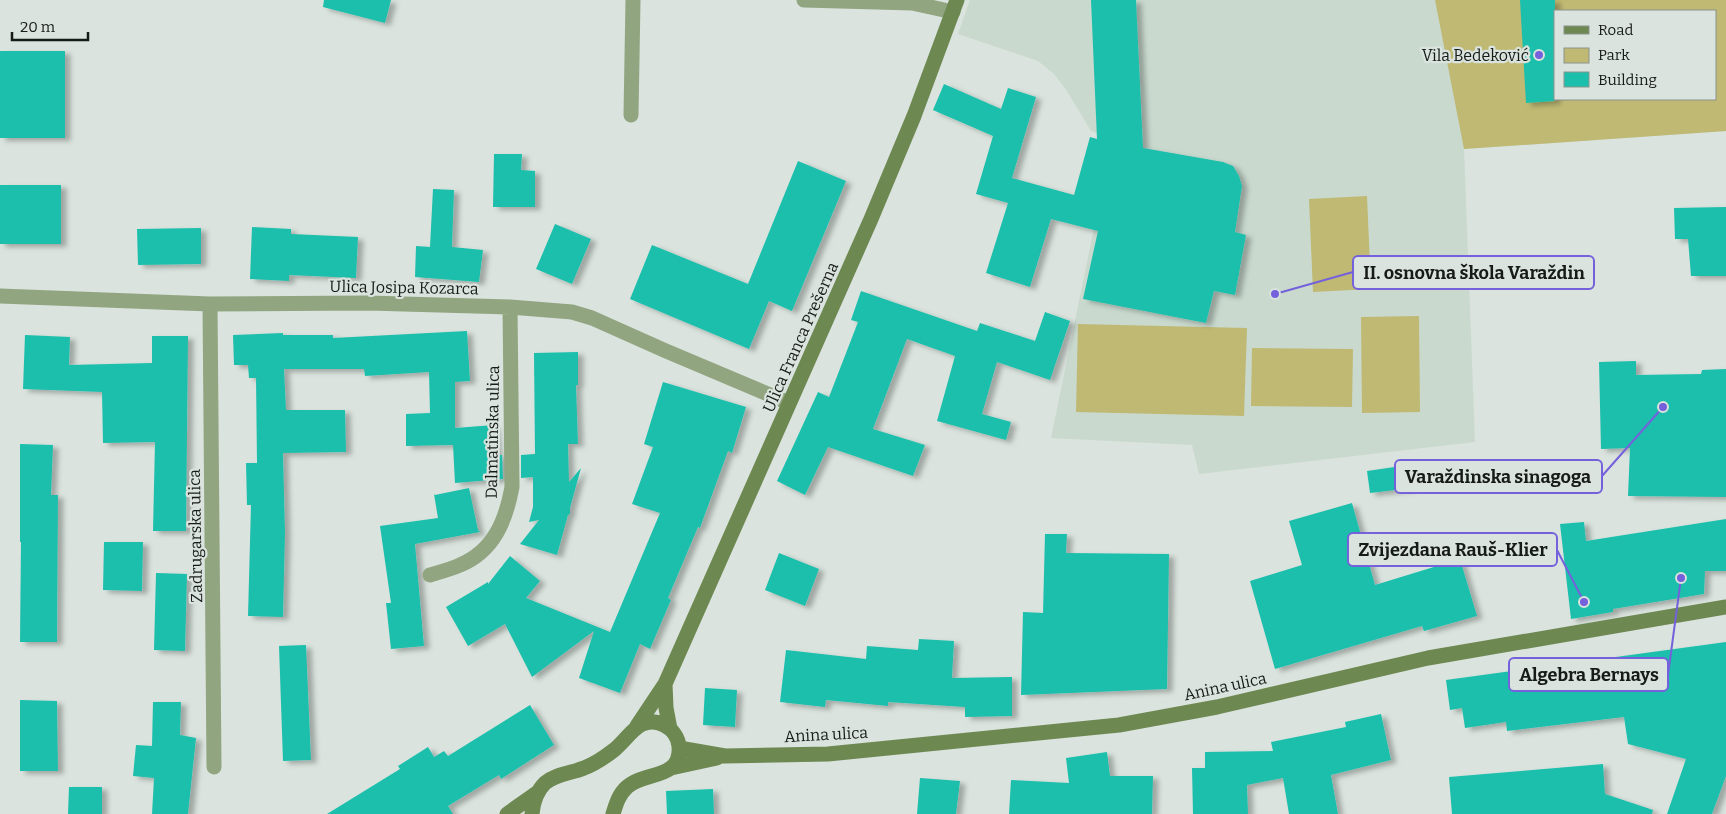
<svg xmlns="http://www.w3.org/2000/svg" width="1726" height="814" font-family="Bitter,serif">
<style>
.built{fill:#c9d9ce;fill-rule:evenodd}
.green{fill:#bfb973;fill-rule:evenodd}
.building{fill:#1cbfac;filter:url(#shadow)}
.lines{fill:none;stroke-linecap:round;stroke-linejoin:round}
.street{stroke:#92a581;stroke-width:15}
.secondary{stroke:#6d8851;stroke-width:15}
.poi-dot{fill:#7461db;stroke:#dae3dd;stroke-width:2}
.labels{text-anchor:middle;stroke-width:4.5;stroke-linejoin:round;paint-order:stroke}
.poi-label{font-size:16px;fill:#171b18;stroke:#dae3dd;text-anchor:end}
.street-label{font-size:16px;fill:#171b18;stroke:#dae3dd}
.leader{fill:none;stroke:#7461db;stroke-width:2}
.callout-dot{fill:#7461db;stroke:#dae3dd;stroke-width:2}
.callout{fill:#dae3dd;stroke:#7461db;stroke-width:2}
.callout-label{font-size:18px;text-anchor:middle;font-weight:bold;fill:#171b18}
</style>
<defs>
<filter id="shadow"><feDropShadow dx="5.5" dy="3" stdDeviation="2.5" flood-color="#0004"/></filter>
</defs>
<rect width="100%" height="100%" fill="#dae3dd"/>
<path class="built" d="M 970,0 L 1726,0 L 1726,131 L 1464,149 L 1475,442 L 1199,474 L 1192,445 L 1051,438 L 1112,140 L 1091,131 L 1067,91 L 1054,74 L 1038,61 L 958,34 ZM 1555,11 L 1715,11 L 1715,99 L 1555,99 Z"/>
<path class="green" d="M 1435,0 L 1726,0 L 1726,131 L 1464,149 ZM 1555,11 L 1715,11 L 1715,99 L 1555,99 Z
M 1367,196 L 1371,289 L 1313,292 L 1309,199 Z
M 1419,316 L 1420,412 L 1362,413 L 1361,317 Z
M 1078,324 L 1247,328 L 1244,416 L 1076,412 Z
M 1252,348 L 1353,349 L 1352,407 L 1251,406 Z"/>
<path class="building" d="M 324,0 L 391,0 L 385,23 L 323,7 Z
M 1091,0 L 1136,0 L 1143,148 L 1223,162 L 1233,166 L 1239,176 L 1242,186 L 1235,232 L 1246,235 L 1235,295 L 1214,291 L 1206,323 L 1083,299 L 1098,231 L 1051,219 L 1030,287 L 986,273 L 1008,203 L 976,194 L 993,136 L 933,110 L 944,84 L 1001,109 L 1008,88 L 1036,97 L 1012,178 L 1074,195 L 1090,137 L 1097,139 Z
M 1520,0 L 1555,0 L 1555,101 L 1526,103 Z
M 0,51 L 65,51 L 65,138 L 0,138 Z
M 494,154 L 522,154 L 521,170 L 535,171 L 535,207 L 493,207 Z
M 798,161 L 846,181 L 792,311 L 769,301 L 749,349 L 630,299 L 652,245 L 748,284 Z
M 0,185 L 61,185 L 61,244 L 0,244 Z
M 433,189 L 454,190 L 452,247 L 483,250 L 479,282 L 415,277 L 416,246 L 430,247 Z
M 1726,207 L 1726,276 L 1691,276 L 1688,239 L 1675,239 L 1674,208 Z
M 555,224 L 591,239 L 572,284 L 536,269 Z
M 252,227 L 291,229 L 291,234 L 358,237 L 356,278 L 289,275 L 289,281 L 250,279 Z
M 201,228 L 201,264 L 138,265 L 137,229 Z
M 861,291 L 977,331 L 980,323 L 1035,341 L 1045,312 L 1070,321 L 1050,380 L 997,362 L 982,414 L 1011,422 L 1006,440 L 937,421 L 955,356 L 907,339 L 873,429 L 925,445 L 913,476 L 828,447 L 805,495 L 777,481 L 818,392 L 829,397 L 858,322 L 851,320 Z
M 467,331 L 470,381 L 455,382 L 455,428 L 494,425 L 497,455 L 502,455 L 503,479 L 455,483 L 453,445 L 406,446 L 406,414 L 430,413 L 429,372 L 365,376 L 364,369 L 284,369 L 286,410 L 345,410 L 346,452 L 283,453 L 285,533 L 283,617 L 248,616 L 251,505 L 247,505 L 246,463 L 257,463 L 256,378 L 249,378 L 248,365 L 234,365 L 233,335 L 283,333 L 283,335 L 333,335 L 333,338 Z
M 25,335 L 70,337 L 69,365 L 152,363 L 152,336 L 188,336 L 186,531 L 153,531 L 155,442 L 103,443 L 102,392 L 23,389 Z
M 578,352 L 578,385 L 576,385 L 578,444 L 568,444 L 569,482 L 581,468 L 570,508 L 570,514 L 568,515 L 557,555 L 520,544 L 539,520 L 529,522 L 533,507 L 533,477 L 521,478 L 521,455 L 535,454 L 534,353 Z
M 1636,361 L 1636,375 L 1701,374 L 1702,370 L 1726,369 L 1726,497 L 1628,496 L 1630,448 L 1601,449 L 1599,362 Z
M 663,382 L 746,407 L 732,453 L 728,451 L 700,528 L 698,527 L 668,598 L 671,600 L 650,649 L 640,644 L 620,693 L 579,678 L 594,631 L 532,677 L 505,624 L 468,646 L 446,607 L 488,582 L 488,584 L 510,556 L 540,581 L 526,598 L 610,632 L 660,513 L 632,504 L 653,447 L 644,444 Z
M 20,444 L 53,445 L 51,495 L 58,495 L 57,642 L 20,642 L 21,542 L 20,542 Z
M 1408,465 L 1412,488 L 1370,493 L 1367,471 Z
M 469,488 L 478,530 L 480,532 L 415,544 L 424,646 L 391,649 L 386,603 L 391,603 L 380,526 L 438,518 L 434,494 L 435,495 Z
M 1352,503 L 1375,585 L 1460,559 L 1477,616 L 1424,631 L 1422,626 L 1275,669 L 1250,581 L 1302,565 L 1289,521 Z
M 1726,519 L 1726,571 L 1705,571 L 1704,594 L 1613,609 L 1613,612 L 1571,619 L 1560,524 L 1584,522 L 1586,541 Z
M 1045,534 L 1067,534 L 1066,553 L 1169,554 L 1167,689 L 1021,695 L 1023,612 L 1043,613 Z
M 104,542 L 143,542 L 142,591 L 103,590 Z
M 779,553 L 819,569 L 805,606 L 765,590 Z
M 156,573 L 187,574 L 185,651 L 154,650 Z
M 919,639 L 954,641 L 952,678 L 1012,677 L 1012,716 L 965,717 L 965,707 L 888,702 L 888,706 L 826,700 L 825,707 L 780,702 L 786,650 L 866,659 L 867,646 L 918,650 Z
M 1726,642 L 1726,776 L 1712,814 L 1667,814 L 1686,759 L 1628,744 L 1624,717 L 1507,731 L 1506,722 L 1465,728 L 1462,708 L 1450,710 L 1446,680 Z
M 306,645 L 311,760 L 283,761 L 279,646 Z
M 705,688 L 737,690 L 735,727 L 703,725 Z
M 20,700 L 57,701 L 58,771 L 20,771 Z
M 153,702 L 181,702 L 180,735 L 196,738 L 188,814 L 152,814 L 154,778 L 133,776 L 136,745 L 152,746 Z
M 530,705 L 554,745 L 501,779 L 499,775 L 448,806 L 453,814 L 327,814 L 400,769 L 398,766 L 428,747 L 434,757 L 444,751 L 448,756 Z
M 1381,714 L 1391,760 L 1331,775 L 1338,814 L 1289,814 L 1283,778 L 1247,785 L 1248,814 L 1193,814 L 1192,768 L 1205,768 L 1205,752 L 1273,751 L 1271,742 L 1346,727 L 1345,722 Z
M 1107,752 L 1110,776 L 1153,776 L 1152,814 L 1009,814 L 1011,780 L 1069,783 L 1066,758 Z
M 1603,764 L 1605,794 L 1653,810 L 1652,814 L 1452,814 L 1449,777 Z
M 920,778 L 960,781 L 956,814 L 917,814 Z
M 69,787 L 102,787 L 102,814 L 68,814 Z
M 713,789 L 714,814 L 667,814 L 666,791 Z"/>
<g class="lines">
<path class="street" d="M 804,0 L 912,3 L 953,12
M 631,115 L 633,0
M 0,296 L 210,304 L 368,303 L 510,307 L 572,312 L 592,318 L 666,351 L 789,403
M 210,304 L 214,767
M 430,575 C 440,572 451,569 460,565 C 494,551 506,520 512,487 L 510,307"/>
<path class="secondary" d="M 665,684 L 666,708 L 670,729
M 637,726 L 665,684 L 871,219 L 914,116 L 957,0
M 679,748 L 725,756 L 828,754 L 1119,725 L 1217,707 L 1428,658 L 1726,607
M 671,768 L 717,758
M 507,814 L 538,792
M 532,814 C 533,802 536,792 545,783 C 556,774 572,773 584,768 C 595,764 605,757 614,750 C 629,738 640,713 664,725 C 672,729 678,737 679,746 C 682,780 644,771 627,787 C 619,794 616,804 613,814"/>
</g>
<circle class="poi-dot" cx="1539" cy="55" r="5"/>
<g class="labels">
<g class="poi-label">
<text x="1529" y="61">Vila Bedeković</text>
</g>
<g class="street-label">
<text transform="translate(404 287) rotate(1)" y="6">Ulica Josipa Kozarca</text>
<text transform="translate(800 337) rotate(-66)" y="6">Ulica Franca Prešerna</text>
<text transform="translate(492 432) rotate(-89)" y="6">Dalmatinska ulica</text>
<text transform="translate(195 536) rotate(-91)" y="6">Zadrugarska ulica</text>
<text transform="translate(1225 686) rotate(-12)" y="6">Anina ulica</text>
<text transform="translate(826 734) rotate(-3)" y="6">Anina ulica</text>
</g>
</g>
<path class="leader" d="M1275 294L1353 272M1663 407L1602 476M1584 602L1557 550M1681 578L1668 675"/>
<g class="callout-dot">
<circle cx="1275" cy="294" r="5"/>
<circle cx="1663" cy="407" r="5"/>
<circle cx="1584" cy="602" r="5"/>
<circle cx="1681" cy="578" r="5"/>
</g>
<g class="callout">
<rect x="1353" y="256" width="241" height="33" rx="5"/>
<rect x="1395" y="460" width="207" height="33" rx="5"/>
<rect x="1348" y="533" width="209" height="33" rx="5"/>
<rect x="1509" y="658" width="159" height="33" rx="5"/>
</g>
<g class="callout-label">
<text x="1474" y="279">II. osnovna škola Varaždin</text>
<text x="1498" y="483">Varaždinska sinagoga</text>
<text x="1453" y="556">Zvijezdana Rauš-Klier</text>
<text x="1589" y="681">Algebra Bernays</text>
</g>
<rect x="1554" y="10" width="162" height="90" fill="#dae3dd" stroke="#8c938e"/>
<rect x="1564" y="26" width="25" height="8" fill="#6d8851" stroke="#8c938e"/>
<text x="1598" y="35" font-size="15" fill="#171b18">Road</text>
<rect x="1564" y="48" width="25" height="15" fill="#bfb973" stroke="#8c938e"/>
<text x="1598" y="60" font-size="15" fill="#171b18">Park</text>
<rect x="1564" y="72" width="25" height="15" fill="#1cbfac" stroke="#8c938e"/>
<text x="1598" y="85" font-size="15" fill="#171b18">Building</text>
<path d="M12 32v8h76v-8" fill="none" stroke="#171b18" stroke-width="2.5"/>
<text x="20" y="32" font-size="15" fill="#171b18" stroke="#dae3dd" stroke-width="4" paint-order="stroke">20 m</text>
</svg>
